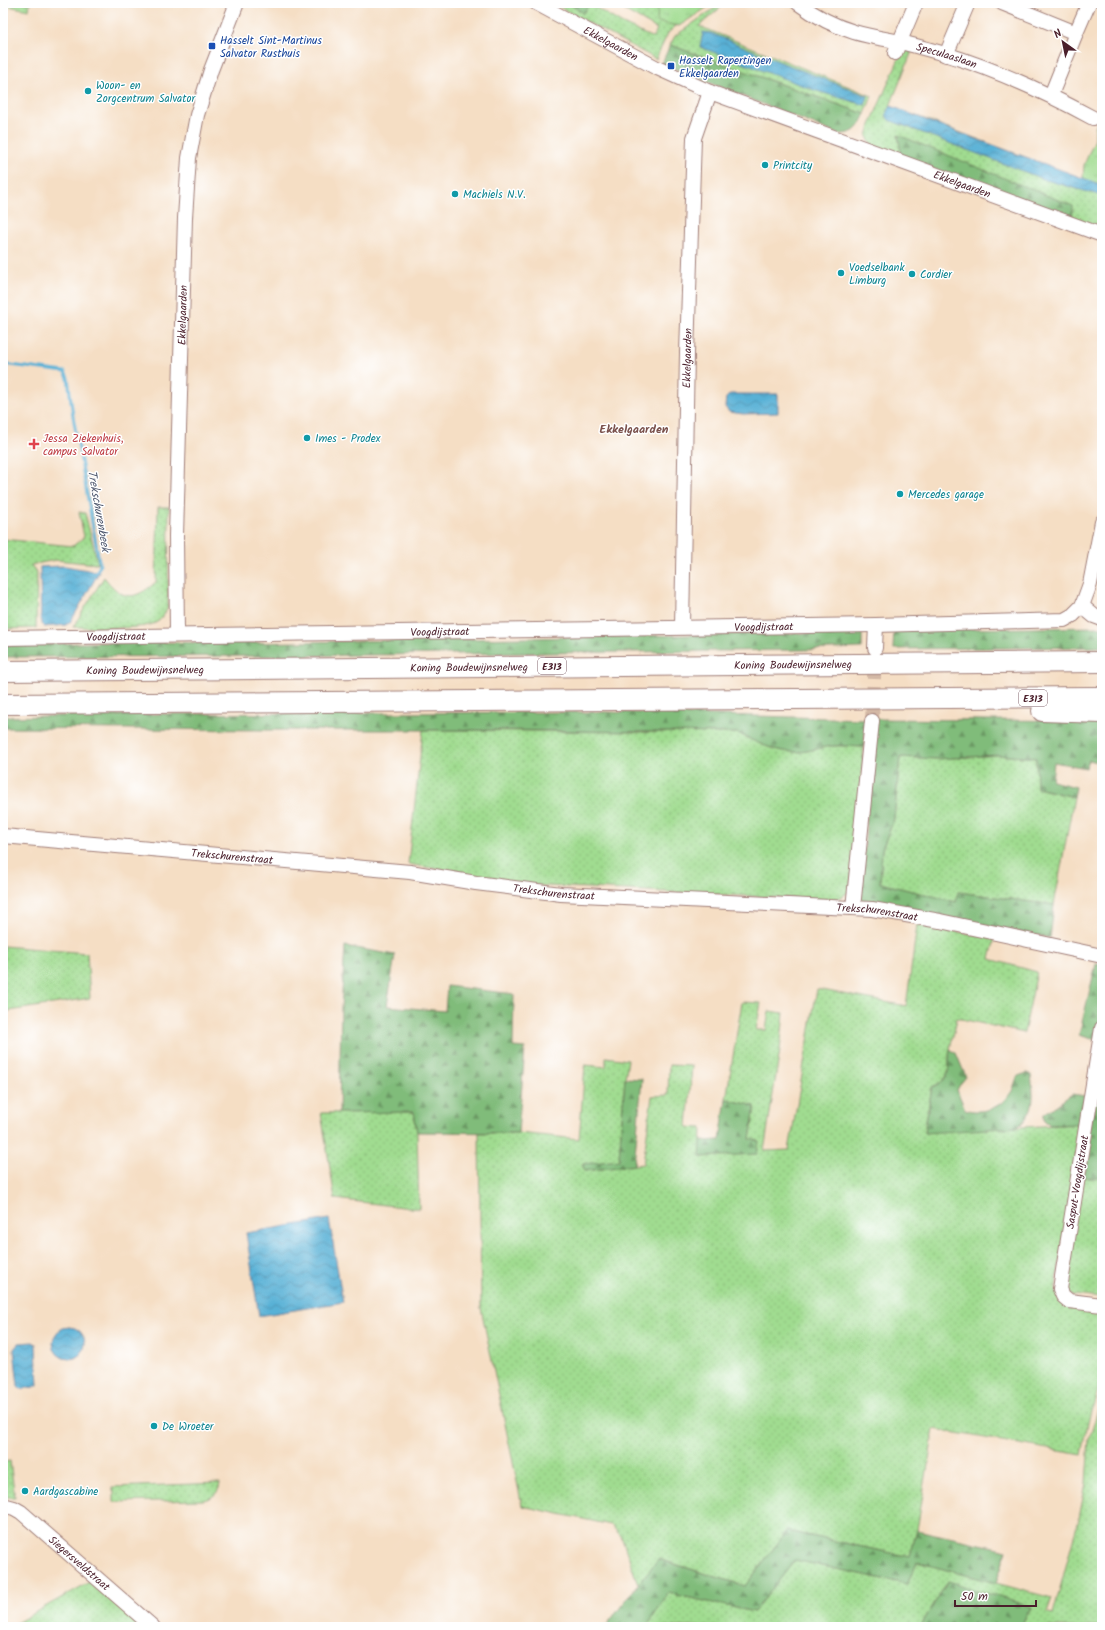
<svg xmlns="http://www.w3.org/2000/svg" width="1105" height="1630" font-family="Kalam,sans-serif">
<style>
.grass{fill:url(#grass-dots);stroke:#757e5e}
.forest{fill:url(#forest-firs);stroke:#656e52}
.park{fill:url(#park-tufts);stroke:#757e5e}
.water{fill:url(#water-waves);stroke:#526880}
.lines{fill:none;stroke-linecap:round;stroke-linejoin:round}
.stream{stroke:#59b1d6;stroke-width:3}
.minor-tunnel{stroke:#d3b8a5;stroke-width:14;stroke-dasharray:14 7;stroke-linecap:butt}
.minor-casing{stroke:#a07e78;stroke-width:16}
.highway-casing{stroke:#a07e78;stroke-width:22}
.minor{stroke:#fff;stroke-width:14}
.highway{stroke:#fff;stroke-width:20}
.transit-dot{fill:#1a4fb4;stroke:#fff;stroke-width:1.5}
.culture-dot{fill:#0f9aa8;stroke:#fff;stroke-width:1.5}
.health-dot{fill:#e0444e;stroke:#fff;stroke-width:1.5}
.labels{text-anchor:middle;stroke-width:3;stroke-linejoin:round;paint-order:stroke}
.shield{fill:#fff;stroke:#80626b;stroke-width:1}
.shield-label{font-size:10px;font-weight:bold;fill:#4a1f2b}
.transit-label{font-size:11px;fill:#164399;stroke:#fff;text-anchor:start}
.street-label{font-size:11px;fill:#4a1f2b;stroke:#fff}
.culture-label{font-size:11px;fill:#0d838f;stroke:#fff;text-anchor:start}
.health-label{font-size:11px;fill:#be3a42;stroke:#fff;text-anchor:start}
.neighbourhood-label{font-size:12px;font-weight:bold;fill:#7a514c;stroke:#fff}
.water-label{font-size:12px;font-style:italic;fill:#50596f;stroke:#fff}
</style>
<defs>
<pattern id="grass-dots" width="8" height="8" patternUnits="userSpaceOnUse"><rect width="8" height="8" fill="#a0dc90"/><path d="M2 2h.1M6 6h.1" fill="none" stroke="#8bbc7c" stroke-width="1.8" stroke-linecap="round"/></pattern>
<pattern id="forest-firs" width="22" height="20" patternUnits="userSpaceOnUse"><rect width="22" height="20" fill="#80bc7a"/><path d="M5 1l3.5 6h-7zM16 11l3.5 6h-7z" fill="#6b9864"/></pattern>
<pattern id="park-tufts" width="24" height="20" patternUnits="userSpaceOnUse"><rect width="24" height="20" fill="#a0dc90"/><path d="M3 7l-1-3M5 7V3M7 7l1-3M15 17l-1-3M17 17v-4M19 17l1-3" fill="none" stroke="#8bbc7c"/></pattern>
<pattern id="water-waves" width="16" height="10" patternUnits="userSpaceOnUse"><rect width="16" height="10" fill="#59b1d6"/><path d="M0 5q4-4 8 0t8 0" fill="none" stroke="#4c8fae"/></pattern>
</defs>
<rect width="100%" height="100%" fill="#fff"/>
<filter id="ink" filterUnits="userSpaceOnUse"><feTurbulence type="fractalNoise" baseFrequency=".025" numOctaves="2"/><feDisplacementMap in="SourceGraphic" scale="8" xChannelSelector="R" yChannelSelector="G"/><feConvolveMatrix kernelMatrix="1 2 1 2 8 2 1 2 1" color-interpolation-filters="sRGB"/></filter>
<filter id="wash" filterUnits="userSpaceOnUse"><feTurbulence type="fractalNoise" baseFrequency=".012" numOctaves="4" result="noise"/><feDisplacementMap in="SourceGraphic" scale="16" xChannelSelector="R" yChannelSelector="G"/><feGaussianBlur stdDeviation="0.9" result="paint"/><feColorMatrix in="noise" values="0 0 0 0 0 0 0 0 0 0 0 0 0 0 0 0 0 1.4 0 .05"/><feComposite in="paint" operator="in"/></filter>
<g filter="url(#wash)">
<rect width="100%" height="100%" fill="#f5dec4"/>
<path class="grass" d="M 552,3 L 568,3 L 583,13 L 590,4 L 621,23 L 653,38 L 657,29 L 612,3 L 712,3 L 676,26 L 668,33 L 656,59 Z
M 722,3 L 726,3 L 699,26 L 872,96 L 865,114 L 670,45 L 675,36 Z
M 903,49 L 912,51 L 890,106 L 1102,186 L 1102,230 L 1072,218 L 898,136 L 902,158 L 871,145 L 867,136 L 870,125 Z
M 158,507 L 169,507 L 168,607 C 165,613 162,619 157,622 C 143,631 91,627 73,627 L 104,577 C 122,600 133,602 156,582 Z
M 79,512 L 85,513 L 98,564 L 55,560 L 31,565 L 37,573 L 36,628 L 3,629 L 3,539 L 73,546 L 84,537 Z
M 423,730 L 738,733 C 757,743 775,752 796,752 C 809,752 821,747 833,746 C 843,745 854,747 864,747 L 850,890 C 843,897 838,899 828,900 L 529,885 L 408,864 Z
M 997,755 L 1036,758 L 1037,788 L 1074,797 L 1054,905 L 958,892 L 956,902 L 880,883 L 882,849 L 894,819 L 900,757 L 938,759 Z
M 917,925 L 995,938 L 990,959 L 1037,972 L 1024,1033 L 957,1018 C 955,1029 952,1039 950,1049 C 946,1068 955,1078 932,1087 L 924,1132 L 1081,1124 L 1055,1292 L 1102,1310 L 1102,1377 L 1088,1422 L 1082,1455 L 934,1429 L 917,1530 L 910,1557 L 787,1531 L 745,1586 L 659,1559 L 638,1584 L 621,1536 L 611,1525 L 522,1506 L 481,1308 L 479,1133 L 518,1133 L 579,1139 L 585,1065 L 606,1067 L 606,1057 L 628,1060 L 625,1078 L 619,1161 L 583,1164 L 584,1171 L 643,1164 L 652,1096 L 668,1095 L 669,1065 L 692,1066 L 687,1127 L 702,1128 L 701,1157 L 719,1155 L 750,1140 L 755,1106 L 726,1099 L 742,1002 L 761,1003 L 756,1030 L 766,1030 L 769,1011 L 784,1013 L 780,1050 L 764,1151 L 789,1150 L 817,989 L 906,1006 Z
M 3,946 L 87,953 L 90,998 L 3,1012 Z
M 414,1112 L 417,1132 L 419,1209 L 335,1199 L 321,1113 Z
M 1081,1177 L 1102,1179 L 1102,1298 L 1072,1295 L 1068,1293 L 1064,1281 Z
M 1102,1399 L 1102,1627 L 1021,1627 L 1031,1608 L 948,1581 L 920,1627 L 647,1627 L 668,1593 L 754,1612 L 795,1560 L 907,1584 L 917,1562 L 1052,1598 L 1047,1612 L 1053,1614 L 1079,1518 L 1086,1483 L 1089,1439 Z
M 10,1461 L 15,1497 L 3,1497 L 3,1462 Z
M 220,1483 C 219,1493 213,1498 203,1500 L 114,1502 L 114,1491 L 112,1491 L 112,1487 Z
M 93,1580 L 146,1627 L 9,1627 Z"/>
<path class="forest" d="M 568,3 L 589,3 L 590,4 L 583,13 Z
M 670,45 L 865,114 C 858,129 855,134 838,134 L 685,73 L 662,63 Z
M 898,135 L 1073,206 L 1072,218 L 902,158 Z
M 1102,627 L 1102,647 L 893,649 L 894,630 Z
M 862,632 L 862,648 L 802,650 L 276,656 L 3,657 L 3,645 L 124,642 L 244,643 Z
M 605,712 L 866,719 L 864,747 C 854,747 843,745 833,746 C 821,747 809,752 796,752 C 775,752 757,743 738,733 L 495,730 L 264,730 L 3,728 L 3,717 L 162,714 Z
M 875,719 L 1102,721 L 1102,763 L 1089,760 L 1086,768 L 1054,762 L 1052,781 L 1076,787 L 1074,797 L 1037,788 L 1036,758 L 997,755 L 938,759 L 900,757 L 894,819 L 882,849 L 880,883 L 956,902 L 958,892 L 1054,905 L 1050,938 L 860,901 Z
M 345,946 L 395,955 L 387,1006 L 445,1011 L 447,986 L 514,994 L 513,1047 L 525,1048 L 518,1133 L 417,1132 L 414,1112 L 339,1113 L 341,1008 Z
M 1096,964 L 1102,965 L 1102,1179 L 1081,1177 L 1102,1042 L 1079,1035 Z
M 950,1049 L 956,1053 L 966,1077 L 961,1083 L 957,1090 L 965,1109 C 983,1115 1001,1108 1012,1091 C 1014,1087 1015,1081 1018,1076 L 1027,1073 L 1031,1075 C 1034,1098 1036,1110 1018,1127 L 924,1133 L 932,1087 C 954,1078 947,1068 950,1049 Z
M 625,1078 L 642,1079 L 634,1165 L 584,1171 L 583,1164 L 619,1160 Z
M 1072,1094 L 1085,1096 L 1081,1124 L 1050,1125 L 1044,1120 L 1044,1114 Z
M 726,1099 L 755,1106 L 750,1139 L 759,1141 L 757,1154 L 700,1157 L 701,1141 L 720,1140 Z
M 917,1530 L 1007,1550 L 996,1583 L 917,1562 L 907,1584 L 795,1560 L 754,1612 L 668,1593 L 647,1627 L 605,1627 L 658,1559 L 745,1586 L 787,1531 L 910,1557 Z
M 948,1581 L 1031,1607 L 1021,1627 L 920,1627 Z"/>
<path class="park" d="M 3,3 L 30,3 L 29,10 L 3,5 Z
M 658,3 L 714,3 L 679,26 L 657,22 Z
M 1102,107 L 1102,186 L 1083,178 L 1084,165 L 1095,139 L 1095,128 Z"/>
<path class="water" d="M 703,32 L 711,33 L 780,62 L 868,96 L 865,105 L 817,91 L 700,47 Z
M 891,106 L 938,125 L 1102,185 L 1102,196 L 1046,180 L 889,120 L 886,115 Z
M 730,394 L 778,394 L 778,413 L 743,414 L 729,412 L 725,407 L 726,398 Z
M 65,566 L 99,572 L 71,621 L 66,625 L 44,627 L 41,624 L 40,567 Z
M 329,1219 L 343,1302 L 259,1316 L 246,1233 Z
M53 1343a16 16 0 1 1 32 0a16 16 0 1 1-32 0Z
M 33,1342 L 36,1344 L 36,1347 L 38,1385 L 34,1387 L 21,1389 L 18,1386 L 14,1349 L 19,1343 Z"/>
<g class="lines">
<path class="stream" d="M 3,364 L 65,372 L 68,378 L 73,416 L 100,566 L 96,572"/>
</g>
</g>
<g filter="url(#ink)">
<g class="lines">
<path class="minor-tunnel" d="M 872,721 L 875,656"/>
<defs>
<g id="minor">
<path id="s1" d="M 536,3 L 655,67 L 710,92 L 1102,235"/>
<path id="s2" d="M 798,3 C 814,15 834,26 854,32 C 870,37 886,39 901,42 C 916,46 931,50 945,54 C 997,70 1045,92 1093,118"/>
<path d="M 1002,3 L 1076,33 L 1089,3"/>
<path d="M 895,53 L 916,3"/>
<path d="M 946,55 L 968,3"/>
<path d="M 1051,95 L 1076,33"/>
<path d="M 1082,606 L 1094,616 L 1102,619"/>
<path id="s3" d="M 682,627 L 687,353 L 694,138 L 710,92"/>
<path id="s4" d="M 177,634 L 176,536 L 185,218 L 189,158 L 197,115 L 211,70 L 237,3"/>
<path id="s5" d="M 3,638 L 876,625 L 1064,620 L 1073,615 L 1082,606 L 1090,584 L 1102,522"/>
<path d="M 875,648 L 876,625"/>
<path id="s6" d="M 3,836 L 410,872 L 476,883 L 561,894 L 872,909 L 940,921 L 1102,956"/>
<path d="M 853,908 L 872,721"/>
<path d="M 1102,1028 L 1060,1289 L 1063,1296 L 1069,1301 L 1102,1305"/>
<path id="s7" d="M 3,1505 L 14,1508 L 21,1512 L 153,1627"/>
</g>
<g id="highway">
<path id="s8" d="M 3,671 L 1102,662"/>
<path d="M 3,704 L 1102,697"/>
<path d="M 1042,711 L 1102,713"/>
</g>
</defs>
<use href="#minor" class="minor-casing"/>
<use href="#highway" class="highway-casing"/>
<use href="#minor" class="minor"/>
<use href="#highway" class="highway"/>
</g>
</g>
<g class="transit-dot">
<rect x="208" y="42" width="8" height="8" rx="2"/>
<rect x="667" y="62" width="8" height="8" rx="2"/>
</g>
<g class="culture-dot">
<circle cx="88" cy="91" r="4"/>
<circle cx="765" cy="165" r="4"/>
<circle cx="455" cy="194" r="4"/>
<circle cx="841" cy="273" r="4"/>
<circle cx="912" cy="274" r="4"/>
<circle cx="307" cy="438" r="4"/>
<circle cx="900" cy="494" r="4"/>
<circle cx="154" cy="1426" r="4"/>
<circle cx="25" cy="1491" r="4"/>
</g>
<path class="health-dot" d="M32 438h4v4h4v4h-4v4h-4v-4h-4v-4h4z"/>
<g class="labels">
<g class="shield">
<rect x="538" y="658" width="28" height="16" rx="3"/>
<rect x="1019" y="690" width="28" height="16" rx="3"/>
</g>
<g class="shield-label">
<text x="552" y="670">E313</text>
<text x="1033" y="702">E313</text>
</g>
<g class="transit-label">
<text x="220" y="44">Hasselt Sint-Martinus<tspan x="220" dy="13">Salvator Rusthuis</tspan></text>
<text x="679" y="64">Hasselt Rapertingen<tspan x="679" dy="13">Ekkelgaarden</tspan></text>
</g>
<g class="street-label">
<text dy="4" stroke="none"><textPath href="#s1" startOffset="85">Ekkelgaarden</textPath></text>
<text dy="4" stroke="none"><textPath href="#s2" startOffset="159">Speculaaslaan</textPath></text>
<text dy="4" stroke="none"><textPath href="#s1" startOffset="464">Ekkelgaarden</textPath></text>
<text dy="4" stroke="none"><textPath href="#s4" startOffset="319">Ekkelgaarden</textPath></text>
<text dy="4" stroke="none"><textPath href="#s3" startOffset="269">Ekkelgaarden</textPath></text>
<text dy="4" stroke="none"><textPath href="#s5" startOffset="761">Voogdijstraat</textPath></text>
<text dy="4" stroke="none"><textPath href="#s5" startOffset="437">Voogdijstraat</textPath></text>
<text dy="4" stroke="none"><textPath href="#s5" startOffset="113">Voogdijstraat</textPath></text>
<text dy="4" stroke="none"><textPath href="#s8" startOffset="790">Koning Boudewijnsnelweg</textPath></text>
<text dy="4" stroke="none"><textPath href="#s8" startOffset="466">Koning Boudewijnsnelweg</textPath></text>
<text dy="4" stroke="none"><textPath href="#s8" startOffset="142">Koning Boudewijnsnelweg</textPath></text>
<text dy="4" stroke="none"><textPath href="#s6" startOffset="230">Trekschurenstraat</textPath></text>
<text dy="4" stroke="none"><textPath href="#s6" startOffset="554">Trekschurenstraat</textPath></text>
<text dy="4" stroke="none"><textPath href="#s6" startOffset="878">Trekschurenstraat</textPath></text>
<text transform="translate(1077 1182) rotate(-81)" y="4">Sasput-Voogdijstraat</text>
<text dy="4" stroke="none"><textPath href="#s7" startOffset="97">Siegersveldstraat</textPath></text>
</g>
<g class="culture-label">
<text x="96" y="89">Woon- en<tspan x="96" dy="13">Zorgcentrum Salvator</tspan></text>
<text x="773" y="169">Printcity</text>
<text x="463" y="198">Machiels N.V.</text>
<text x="849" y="271">Voedselbank<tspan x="849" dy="13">Limburg</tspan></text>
<text x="920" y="278">Cordier</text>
<text x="315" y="442">Imes - Prodex</text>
<text x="908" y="498">Mercedes garage</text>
<text x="162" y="1430">De Wroeter</text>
<text x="33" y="1495">Aardgascabine</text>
</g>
<g class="health-label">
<text x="43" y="442">Jessa Ziekenhuis,<tspan x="43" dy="13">campus Salvator</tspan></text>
</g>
<g class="neighbourhood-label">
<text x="634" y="433">Ekkelgaarden</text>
</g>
<g class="water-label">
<text transform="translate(99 511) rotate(80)" y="4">Trekschurenbeek</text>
</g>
</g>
<rect width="1105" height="1630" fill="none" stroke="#fff" stroke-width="16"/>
<g transform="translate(1063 42) rotate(327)" stroke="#ffffff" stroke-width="3" paint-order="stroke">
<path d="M0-3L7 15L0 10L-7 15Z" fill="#4a1f2b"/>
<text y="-6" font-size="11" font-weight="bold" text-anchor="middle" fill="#4a1f2b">N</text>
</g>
<path d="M955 1600v6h81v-6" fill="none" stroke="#4a1f2b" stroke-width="2"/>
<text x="961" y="1600" font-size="12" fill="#4a1f2b" stroke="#ffffff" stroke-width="3" paint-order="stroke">50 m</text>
</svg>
